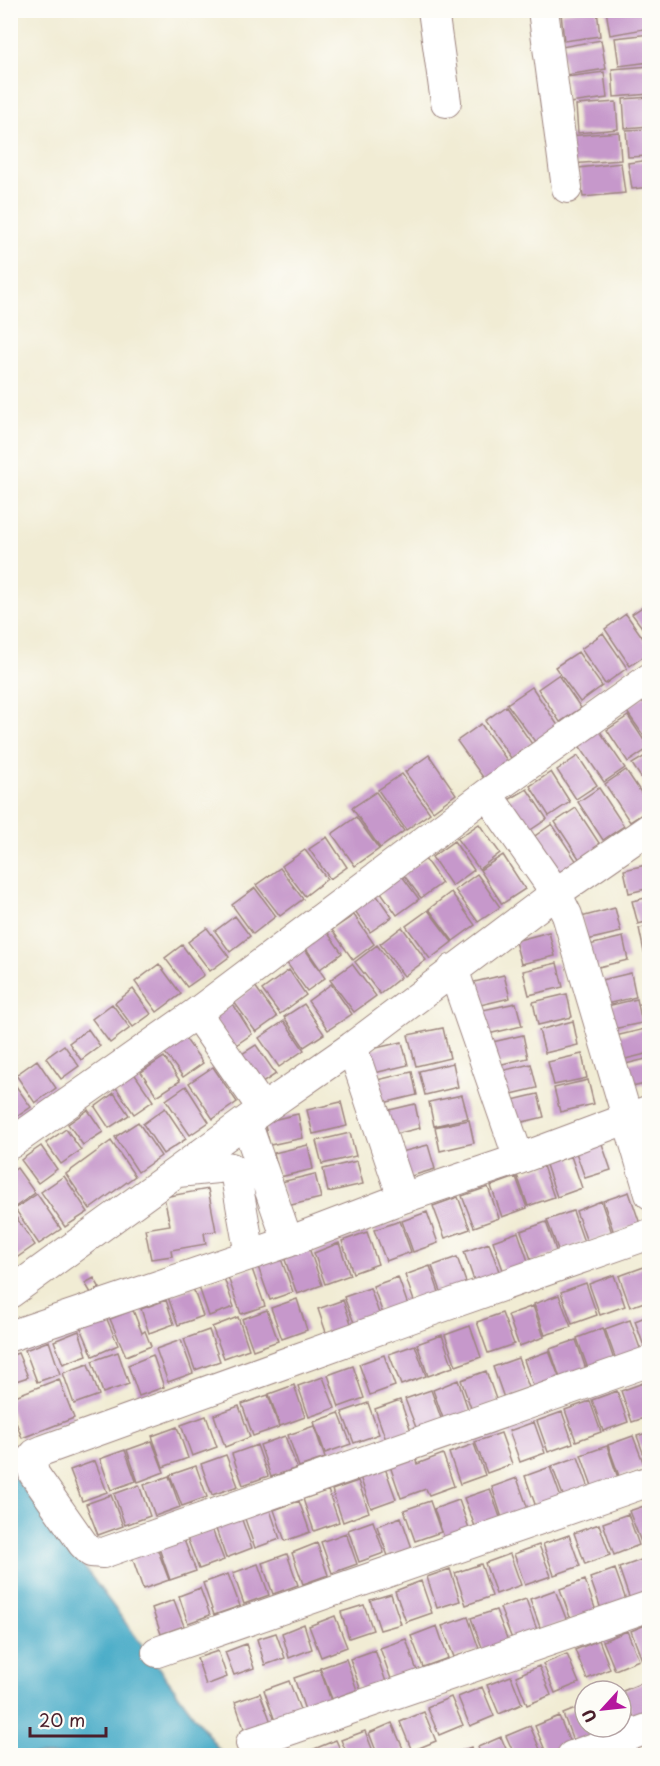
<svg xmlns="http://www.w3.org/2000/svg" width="660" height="1766" font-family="'Playpen Sans',sans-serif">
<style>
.water{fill:#49acc8;stroke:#4a667a;stroke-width:1.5}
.building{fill:#c698cb}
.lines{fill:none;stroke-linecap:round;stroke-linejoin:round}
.minor-casing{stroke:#9e8680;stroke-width:32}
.minor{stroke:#fff;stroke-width:30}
</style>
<rect width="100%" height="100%" fill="#fdfcf7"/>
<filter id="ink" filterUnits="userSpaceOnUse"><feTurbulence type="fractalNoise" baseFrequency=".0167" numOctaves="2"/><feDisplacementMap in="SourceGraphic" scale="12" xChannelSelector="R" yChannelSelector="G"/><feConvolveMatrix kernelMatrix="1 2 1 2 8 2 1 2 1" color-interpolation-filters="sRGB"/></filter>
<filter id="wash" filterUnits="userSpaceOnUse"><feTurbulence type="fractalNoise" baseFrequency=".008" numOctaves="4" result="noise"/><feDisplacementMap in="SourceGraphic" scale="24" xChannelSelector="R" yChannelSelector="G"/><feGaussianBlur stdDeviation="1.35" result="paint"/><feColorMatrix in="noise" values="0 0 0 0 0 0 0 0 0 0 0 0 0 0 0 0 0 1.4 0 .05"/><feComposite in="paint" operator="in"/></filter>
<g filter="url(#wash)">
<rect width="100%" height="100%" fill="#f1ecd4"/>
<path class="water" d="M 10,1471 L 88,1572 L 223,1755 L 11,1755 Z"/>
<g id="blocks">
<path class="building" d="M 584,10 L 597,10 L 600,36 L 564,41 L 561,13 Z
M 606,10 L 648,10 L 650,28 L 610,35 Z
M 650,34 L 650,62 L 619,66 L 615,38 Z
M 601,40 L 606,69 L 566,75 L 561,47 Z
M 650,66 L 650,94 L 614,97 L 612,69 Z
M 604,72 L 607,98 L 570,103 L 566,77 Z
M 650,97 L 650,126 L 625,128 L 623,99 Z
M 616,102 L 618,129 L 578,133 L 576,105 Z
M 650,129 L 650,156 L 628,157 L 626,130 Z
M 619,132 L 621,160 L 571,164 L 568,136 Z
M 650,160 L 650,187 L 632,189 L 628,163 Z
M 621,163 L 625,193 L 583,197 L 579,168 Z
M 650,602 L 650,638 L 632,614 Z
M 626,614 L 650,648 L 650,652 L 630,666 L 605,629 Z
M 603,633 L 627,668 L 605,684 L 581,649 Z
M 578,652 L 602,686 L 580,702 L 555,667 Z
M 558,675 L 581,708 L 560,722 L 538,689 Z
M 532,687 L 559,727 L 536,743 L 507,704 Z
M 647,694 L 650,697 L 650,745 L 625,709 Z
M 506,706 L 532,744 L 511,758 L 485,721 Z
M 628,716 L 649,748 L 628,762 L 607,730 Z
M 481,724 L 509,763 L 485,780 L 457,741 Z
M 597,727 L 625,768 L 604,782 L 576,741 Z
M 650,753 L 650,791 L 632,764 Z
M 429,755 L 456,794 L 433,811 L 405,772 Z
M 578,756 L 597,785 L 576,799 L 557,770 Z
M 626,770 L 650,806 L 650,809 L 630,822 L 605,784 Z
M 551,772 L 570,802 L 549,816 L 530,786 Z
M 402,774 L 430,813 L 406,830 L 378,790 Z
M 599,788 L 624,826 L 603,840 L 578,802 Z
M 527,789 L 547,819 L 526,833 L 505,802 Z
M 376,792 L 404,831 L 380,848 L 352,808 Z
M 576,808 L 601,846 L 580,860 L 555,822 Z
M 356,817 L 379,849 L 355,866 L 332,834 Z
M 479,824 L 500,853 L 479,869 L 457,839 Z
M 552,824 L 577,862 L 557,876 L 532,838 Z
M 327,837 L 347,867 L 330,879 L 309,849 Z
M 454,841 L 474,870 L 452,886 L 432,857 Z
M 305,850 L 327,879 L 305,896 L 282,866 Z
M 503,855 L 525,889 L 502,904 L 480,870 Z
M 425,859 L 442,883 L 421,898 L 403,874 Z
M 650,864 L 650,888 L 629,893 L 624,870 Z
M 280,868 L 303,899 L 280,916 L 256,885 Z
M 399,872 L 419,899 L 397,915 L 378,888 Z
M 477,874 L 500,907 L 478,922 L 455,890 Z
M 255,888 L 276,916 L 253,934 L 232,905 Z
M 451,892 L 475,925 L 453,941 L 429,909 Z
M 375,893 L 392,917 L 370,932 L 353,908 Z
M 650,897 L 650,921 L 638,924 L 632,901 Z
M 615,908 L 621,932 L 587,940 L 581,917 Z
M 428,910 L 452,942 L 430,959 L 406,926 Z
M 354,915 L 374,944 L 353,960 L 332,930 Z
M 235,916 L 250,936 L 230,952 L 215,931 Z
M 650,926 L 650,951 L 644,952 L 639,928 Z
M 402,927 L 426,960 L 404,976 L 380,944 Z
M 207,928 L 229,957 L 210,971 L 188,942 Z
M 325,929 L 342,953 L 320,969 L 303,944 Z
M 549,932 L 555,956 L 521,964 L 515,941 Z
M 623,937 L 628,960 L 594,968 L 589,945 Z
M 300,942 L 325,978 L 307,991 L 281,955 Z
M 182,945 L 204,975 L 187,987 L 165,958 Z
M 377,945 L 401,977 L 380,994 L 355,962 Z
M 557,963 L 563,987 L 529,995 L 523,971 Z
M 159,964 L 181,994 L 157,1012 L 135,982 Z
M 352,964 L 376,996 L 354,1012 L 330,980 Z
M 289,970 L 306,995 L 280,1014 L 262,990 Z
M 631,973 L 636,997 L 602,1005 L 597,981 Z
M 504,975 L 510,998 L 476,1006 L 470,983 Z
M 331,984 L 352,1014 L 328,1030 L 308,1001 Z
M 255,986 L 277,1017 L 256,1032 L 234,1002 Z
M 133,989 L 151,1014 L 133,1027 L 115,1003 Z
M 567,994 L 572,1017 L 538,1025 L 533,1002 Z
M 637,999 L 642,1023 L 608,1030 L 603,1007 Z
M 516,1003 L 522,1026 L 488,1034 L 483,1010 Z
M 112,1004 L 130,1028 L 110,1043 L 92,1019 Z
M 233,1004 L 252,1034 L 233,1047 L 213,1018 Z
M 304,1004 L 324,1034 L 304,1047 L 284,1017 Z
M 284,1021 L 304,1050 L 279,1067 L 259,1038 Z
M 573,1021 L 578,1045 L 545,1053 L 539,1030 Z
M 443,1028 L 450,1058 L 416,1066 L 408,1035 Z
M 88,1029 L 100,1046 L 81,1060 L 69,1043 Z
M 645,1029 L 650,1053 L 617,1061 L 611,1037 Z
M 523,1035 L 528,1058 L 494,1066 L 488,1043 Z
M 185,1038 L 203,1063 L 183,1077 L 165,1053 Z
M 402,1042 L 408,1065 L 374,1073 L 368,1050 Z
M 64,1045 L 79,1066 L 61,1079 L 46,1058 Z
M 256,1045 L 276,1074 L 256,1087 L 237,1057 Z
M 582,1054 L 587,1078 L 554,1085 L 548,1062 Z
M 164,1057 L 180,1081 L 157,1096 L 141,1072 Z
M 650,1058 L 650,1083 L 627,1088 L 621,1065 Z
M 37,1060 L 56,1088 L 35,1103 L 16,1075 Z
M 453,1063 L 458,1087 L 425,1095 L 419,1071 Z
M 531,1064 L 537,1088 L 503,1096 L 497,1072 Z
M 129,1066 L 153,1101 L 134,1114 L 110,1079 Z
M 213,1067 L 237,1102 L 213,1119 L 189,1083 Z
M 412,1072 L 417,1095 L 383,1103 L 377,1080 Z
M 588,1080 L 594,1104 L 560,1112 L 554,1088 Z
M 13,1082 L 31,1107 L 15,1118 L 10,1113 L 10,1084 Z
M 186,1086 L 209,1122 L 190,1135 L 166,1100 Z
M 114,1093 L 129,1115 L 109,1128 L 95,1107 Z
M 538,1094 L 544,1117 L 510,1125 L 504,1102 Z
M 462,1095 L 468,1118 L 434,1126 L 429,1102 Z
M 341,1102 L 347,1126 L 313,1134 L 307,1110 Z
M 415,1104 L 420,1128 L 387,1136 L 381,1112 Z
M 165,1108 L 186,1139 L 163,1154 L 143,1124 Z
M 88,1110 L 103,1132 L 83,1145 L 68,1124 Z
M 298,1114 L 303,1138 L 270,1145 L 264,1122 Z
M 469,1120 L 474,1143 L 440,1151 L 435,1127 Z
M 138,1122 L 161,1156 L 138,1172 L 115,1137 Z
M 66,1129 L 81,1150 L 61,1164 L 46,1143 Z
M 350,1133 L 356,1156 L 322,1164 L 316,1141 Z
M 600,1138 L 611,1170 L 585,1178 L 574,1147 Z
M 111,1141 L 135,1176 L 90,1209 L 66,1174 Z
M 308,1145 L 313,1169 L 280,1177 L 274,1153 Z
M 428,1145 L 435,1169 L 401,1179 L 394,1154 Z
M 41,1146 L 57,1169 L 38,1183 L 21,1160 Z
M 571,1156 L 582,1188 L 557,1197 L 546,1165 Z
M 357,1161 L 363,1184 L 328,1192 L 323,1169 Z
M 543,1166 L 554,1197 L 528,1206 L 517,1175 Z
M 17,1168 L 35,1193 L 15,1207 L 10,1201 L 10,1173 Z
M 315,1174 L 321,1198 L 287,1206 L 281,1182 Z
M 64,1176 L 88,1212 L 65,1227 L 41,1192 Z
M 516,1177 L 527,1208 L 502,1217 L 491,1186 Z
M 488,1187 L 499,1218 L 474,1227 L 462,1196 Z
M 208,1189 L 216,1231 L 204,1233 L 206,1244 L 171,1250 L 172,1256 L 151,1259 L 145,1229 L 170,1225 L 164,1197 Z
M 629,1192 L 640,1224 L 614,1233 L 603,1201 Z
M 37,1194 L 61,1229 L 39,1244 L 15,1209 Z
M 458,1197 L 470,1229 L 445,1238 L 433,1206 Z
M 601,1201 L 612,1233 L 587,1242 L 576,1211 Z
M 573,1211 L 584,1242 L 559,1252 L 547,1220 Z
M 427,1212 L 438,1243 L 413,1252 L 402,1221 Z
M 13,1213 L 35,1245 L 12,1261 L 10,1258 L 10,1215 Z
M 400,1221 L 411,1252 L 386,1261 L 374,1230 Z
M 546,1222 L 557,1253 L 532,1262 L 521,1231 Z
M 367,1232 L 378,1264 L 353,1273 L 342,1241 Z
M 518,1232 L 529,1264 L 504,1273 L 493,1241 Z
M 339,1243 L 350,1275 L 325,1284 L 314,1253 Z
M 489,1243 L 500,1274 L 475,1283 L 464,1252 Z
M 309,1248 L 322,1285 L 297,1294 L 284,1257 Z
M 280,1256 L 293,1292 L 270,1300 L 257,1264 Z
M 457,1257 L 468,1288 L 443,1297 L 432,1266 Z
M 430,1266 L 441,1298 L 416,1307 L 405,1275 Z
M 644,1267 L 650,1282 L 650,1300 L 630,1307 L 619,1276 Z
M 252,1269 L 265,1306 L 241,1314 L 228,1277 Z
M 614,1275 L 625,1306 L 600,1315 L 589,1284 Z
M 398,1277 L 409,1308 L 384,1317 L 373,1286 Z
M 94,1278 L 100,1288 L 91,1293 L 85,1283 Z
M 224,1278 L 234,1307 L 209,1316 L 199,1287 Z
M 586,1283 L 597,1315 L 572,1324 L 561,1292 Z
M 193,1288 L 203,1316 L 178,1325 L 168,1297 Z
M 370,1288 L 381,1319 L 356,1328 L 344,1297 Z
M 559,1295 L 571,1327 L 545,1335 L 534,1304 Z
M 297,1299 L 307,1330 L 282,1339 L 271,1308 Z
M 166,1300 L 174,1324 L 149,1333 L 141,1309 Z
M 343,1300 L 354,1332 L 329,1341 L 318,1309 Z
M 533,1306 L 544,1337 L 519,1346 L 508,1315 Z
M 133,1310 L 142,1333 L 145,1331 L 151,1346 L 126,1356 L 110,1319 Z
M 267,1310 L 278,1341 L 253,1350 L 242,1319 Z
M 502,1313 L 514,1344 L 488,1353 L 477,1322 Z
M 650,1315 L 650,1351 L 646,1352 L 635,1321 Z
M 106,1317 L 118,1345 L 93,1356 L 81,1328 Z
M 238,1317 L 249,1349 L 224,1358 L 212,1327 Z
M 630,1320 L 641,1351 L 616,1360 L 605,1329 Z
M 470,1326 L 481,1357 L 456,1366 L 445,1335 Z
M 603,1328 L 614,1360 L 588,1369 L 577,1338 Z
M 209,1330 L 220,1361 L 195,1370 L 184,1339 Z
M 79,1331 L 87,1355 L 63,1364 L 54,1341 Z
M 442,1335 L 453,1367 L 428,1376 L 417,1344 Z
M 181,1340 L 193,1373 L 168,1382 L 156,1349 Z
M 576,1340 L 587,1372 L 561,1381 L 550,1349 Z
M 49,1341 L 60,1374 L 37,1382 L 25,1350 Z
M 415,1345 L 426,1376 L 401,1385 L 389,1354 Z
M 549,1351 L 561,1382 L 535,1391 L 524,1360 Z
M 118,1352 L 129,1384 L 103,1393 L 92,1361 Z
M 18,1353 L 28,1377 L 10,1383 L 10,1356 Z
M 153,1355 L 164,1387 L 139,1396 L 128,1365 Z
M 384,1355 L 395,1386 L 370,1395 L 359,1364 Z
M 518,1358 L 530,1390 L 504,1398 L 493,1367 Z
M 88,1364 L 99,1395 L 74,1404 L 63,1373 Z
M 353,1366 L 364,1398 L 339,1407 L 328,1375 Z
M 486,1371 L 497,1402 L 472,1411 L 461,1380 Z
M 323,1377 L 335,1408 L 309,1417 L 298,1386 Z
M 59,1379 L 74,1418 L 22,1438 L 10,1407 L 10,1398 Z
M 458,1380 L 469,1412 L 444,1421 L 433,1390 Z
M 646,1382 L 650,1390 L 650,1416 L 632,1422 L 621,1391 Z
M 294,1385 L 305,1417 L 280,1426 L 269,1394 Z
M 431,1390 L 442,1421 L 417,1430 L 405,1399 Z
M 617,1391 L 628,1422 L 603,1431 L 592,1400 Z
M 268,1395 L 279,1427 L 253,1436 L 242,1404 Z
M 400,1400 L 411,1431 L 386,1440 L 375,1409 Z
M 590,1401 L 601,1432 L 576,1441 L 565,1410 Z
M 368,1403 L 379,1434 L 354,1443 L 342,1412 Z
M 239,1406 L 250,1437 L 225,1447 L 214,1415 Z
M 562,1412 L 573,1443 L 548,1452 L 537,1421 Z
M 339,1413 L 351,1444 L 325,1453 L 314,1422 Z
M 206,1416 L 217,1447 L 192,1456 L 181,1425 Z
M 534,1422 L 545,1453 L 520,1462 L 509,1431 Z
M 314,1426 L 325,1458 L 299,1467 L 288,1435 Z
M 177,1427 L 188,1458 L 163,1467 L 152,1436 Z
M 650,1432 L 650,1469 L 649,1469 L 637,1436 Z
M 501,1433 L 512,1464 L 487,1473 L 475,1442 Z
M 285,1436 L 297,1468 L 271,1477 L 260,1445 Z
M 633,1436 L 645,1467 L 619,1476 L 608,1445 Z
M 152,1441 L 164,1472 L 138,1482 L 127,1450 Z
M 474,1444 L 485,1475 L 460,1484 L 449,1453 Z
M 257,1445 L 268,1476 L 243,1485 L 232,1454 Z
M 607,1446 L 618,1478 L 592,1486 L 581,1455 Z
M 125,1450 L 136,1481 L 111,1490 L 100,1459 Z
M 443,1454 L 454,1486 L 429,1495 L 426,1489 L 401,1498 L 390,1466 L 415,1458 L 417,1464 Z
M 226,1455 L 238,1486 L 212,1495 L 201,1464 Z
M 578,1457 L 589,1488 L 564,1498 L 552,1466 Z
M 95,1461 L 107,1492 L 82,1501 L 70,1470 Z
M 196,1466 L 207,1497 L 182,1506 L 170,1475 Z
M 550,1467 L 561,1498 L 536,1507 L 525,1476 Z
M 385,1468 L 396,1499 L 371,1508 L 360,1477 Z
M 169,1476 L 180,1507 L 155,1516 L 144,1485 Z
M 517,1478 L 528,1509 L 502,1518 L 492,1487 Z
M 358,1481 L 369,1512 L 343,1522 L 332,1490 Z
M 139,1485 L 150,1516 L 125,1525 L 114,1494 Z
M 490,1489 L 501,1520 L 476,1529 L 464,1498 Z
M 328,1490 L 339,1522 L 314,1531 L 303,1499 Z
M 111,1495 L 123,1526 L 98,1535 L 86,1504 Z
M 459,1500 L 470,1531 L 445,1540 L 434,1509 Z
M 299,1501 L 310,1532 L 285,1541 L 274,1510 Z
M 430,1501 L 441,1532 L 415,1541 L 404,1510 Z
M 650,1504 L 650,1539 L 641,1542 L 629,1511 Z
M 269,1507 L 280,1539 L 255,1548 L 244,1516 Z
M 628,1514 L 639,1545 L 614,1555 L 603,1523 Z
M 241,1517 L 252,1548 L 226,1558 L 215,1526 Z
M 401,1517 L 412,1548 L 388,1556 L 377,1526 Z
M 373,1521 L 384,1553 L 359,1562 L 348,1530 Z
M 599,1524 L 610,1555 L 585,1564 L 574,1533 Z
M 212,1529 L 224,1560 L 199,1569 L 187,1538 Z
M 346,1533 L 357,1564 L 332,1573 L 321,1542 Z
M 569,1535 L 580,1566 L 554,1575 L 543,1544 Z
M 184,1540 L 196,1571 L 170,1580 L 159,1548 Z
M 317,1543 L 328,1575 L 303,1584 L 292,1553 Z
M 539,1545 L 551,1576 L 525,1585 L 514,1554 Z
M 157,1548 L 169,1580 L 143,1589 L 132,1557 Z
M 287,1554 L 298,1585 L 273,1594 L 262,1563 Z
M 510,1554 L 521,1585 L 496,1594 L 485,1563 Z
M 644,1559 L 650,1574 L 650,1593 L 630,1600 L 619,1568 Z
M 258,1564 L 269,1595 L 244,1604 L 233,1573 Z
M 481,1564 L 492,1596 L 466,1605 L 455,1573 Z
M 450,1569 L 460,1601 L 437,1608 L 427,1577 Z
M 615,1569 L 626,1600 L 601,1609 L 590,1578 Z
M 228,1574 L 240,1606 L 214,1615 L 203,1583 Z
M 585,1580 L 596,1611 L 571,1620 L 560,1589 Z
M 421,1581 L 432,1613 L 406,1622 L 395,1591 Z
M 200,1588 L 210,1615 L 188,1623 L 179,1596 Z
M 555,1590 L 567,1621 L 541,1630 L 530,1599 Z
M 391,1594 L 401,1624 L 380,1630 L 370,1600 Z
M 526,1599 L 537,1630 L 512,1639 L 500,1608 Z
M 174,1600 L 184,1626 L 161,1634 L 152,1608 Z
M 364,1605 L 373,1630 L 349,1638 L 341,1612 Z
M 496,1610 L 508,1641 L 483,1650 L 471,1618 Z
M 335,1616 L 347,1647 L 321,1657 L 309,1626 Z
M 468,1617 L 479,1649 L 454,1657 L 442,1626 Z
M 650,1623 L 650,1657 L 642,1660 L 631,1631 Z
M 304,1624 L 312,1649 L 289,1658 L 282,1633 Z
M 437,1626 L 448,1658 L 423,1667 L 411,1636 Z
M 627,1631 L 639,1660 L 615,1670 L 603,1641 Z
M 276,1633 L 285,1658 L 265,1665 L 257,1639 Z
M 406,1639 L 417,1671 L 391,1679 L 380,1648 Z
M 599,1640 L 610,1669 L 587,1679 L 575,1650 Z
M 246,1644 L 254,1668 L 234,1675 L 225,1652 Z
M 375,1650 L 386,1682 L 361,1691 L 350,1659 Z
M 218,1651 L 227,1677 L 206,1685 L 197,1658 Z
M 567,1654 L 579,1683 L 555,1693 L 543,1664 Z
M 346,1659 L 357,1690 L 332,1699 L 320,1668 Z
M 539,1666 L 551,1695 L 527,1705 L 516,1676 Z
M 320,1669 L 331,1701 L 305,1710 L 294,1678 Z
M 511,1676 L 522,1704 L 499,1714 L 487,1685 Z
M 289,1681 L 301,1712 L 275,1721 L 264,1690 Z
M 647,1681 L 650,1688 L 650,1713 L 635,1720 L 623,1691 Z
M 482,1687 L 494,1716 L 470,1726 L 458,1697 Z
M 260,1693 L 272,1725 L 246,1734 L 235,1702 Z
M 451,1697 L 463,1725 L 439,1735 L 427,1707 Z
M 621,1698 L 630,1719 L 621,1723 Z
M 585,1705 L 585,1727 L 596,1727 L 598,1733 L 574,1743 L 563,1714 Z
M 424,1712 L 436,1741 L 412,1751 L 400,1722 Z
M 559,1716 L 571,1745 L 547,1755 L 535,1726 Z
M 392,1723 L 404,1751 L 394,1756 L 378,1756 L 369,1733 Z
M 530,1726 L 542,1754 L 515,1756 L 506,1736 Z
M 365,1731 L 375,1756 L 348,1756 L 341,1740 Z
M 501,1737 L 509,1756 L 481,1756 L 478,1747 Z
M 336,1740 L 343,1756 L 315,1756 L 312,1750 Z
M 471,1747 L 474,1756 L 450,1756 L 450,1755 Z"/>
</g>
</g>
<g filter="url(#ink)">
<use href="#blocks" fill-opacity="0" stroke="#9e8680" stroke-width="1.5"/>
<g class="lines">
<defs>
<path id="minor" d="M 433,10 L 446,102
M 543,10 L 567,188
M 487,794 L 556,893 L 567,915 L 650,1194
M 453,969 L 519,1159
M 196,1013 L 263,1109
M 352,1047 L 403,1198
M 246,1122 L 288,1242
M 10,1144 L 196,1013 L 487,794 L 650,678
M 178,1172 L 227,1167 L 231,1168 L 235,1171 L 250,1255
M 650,1234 L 416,1316 L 44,1450 L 35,1454 L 31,1459 L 34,1474 L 83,1544 L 91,1552 L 103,1553 L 650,1361
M 10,1293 L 263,1109 L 352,1047 L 556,893 L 650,828
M 10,1336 L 288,1242 L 403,1198 L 519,1159 L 650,1110
M 157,1652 L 650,1481
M 251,1743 L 650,1606
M 572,1756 L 650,1728"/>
</defs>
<use href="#minor" class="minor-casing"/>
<use href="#minor" class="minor"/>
</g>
</g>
<rect width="660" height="1766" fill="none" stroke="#fdfcf7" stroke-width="36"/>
<g transform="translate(603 1709) rotate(243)"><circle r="28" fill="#fdfcf7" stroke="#b5a4a5" stroke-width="1.5"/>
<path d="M0-4.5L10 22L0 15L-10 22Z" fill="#b5179e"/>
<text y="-9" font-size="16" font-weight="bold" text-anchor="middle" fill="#4a1f2b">U</text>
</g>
<path d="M30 1727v9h76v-9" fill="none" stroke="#4a1f2b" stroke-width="3"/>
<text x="39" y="1727" font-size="18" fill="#4a1f2b" stroke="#fdfcf7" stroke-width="4.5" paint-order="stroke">20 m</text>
</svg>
